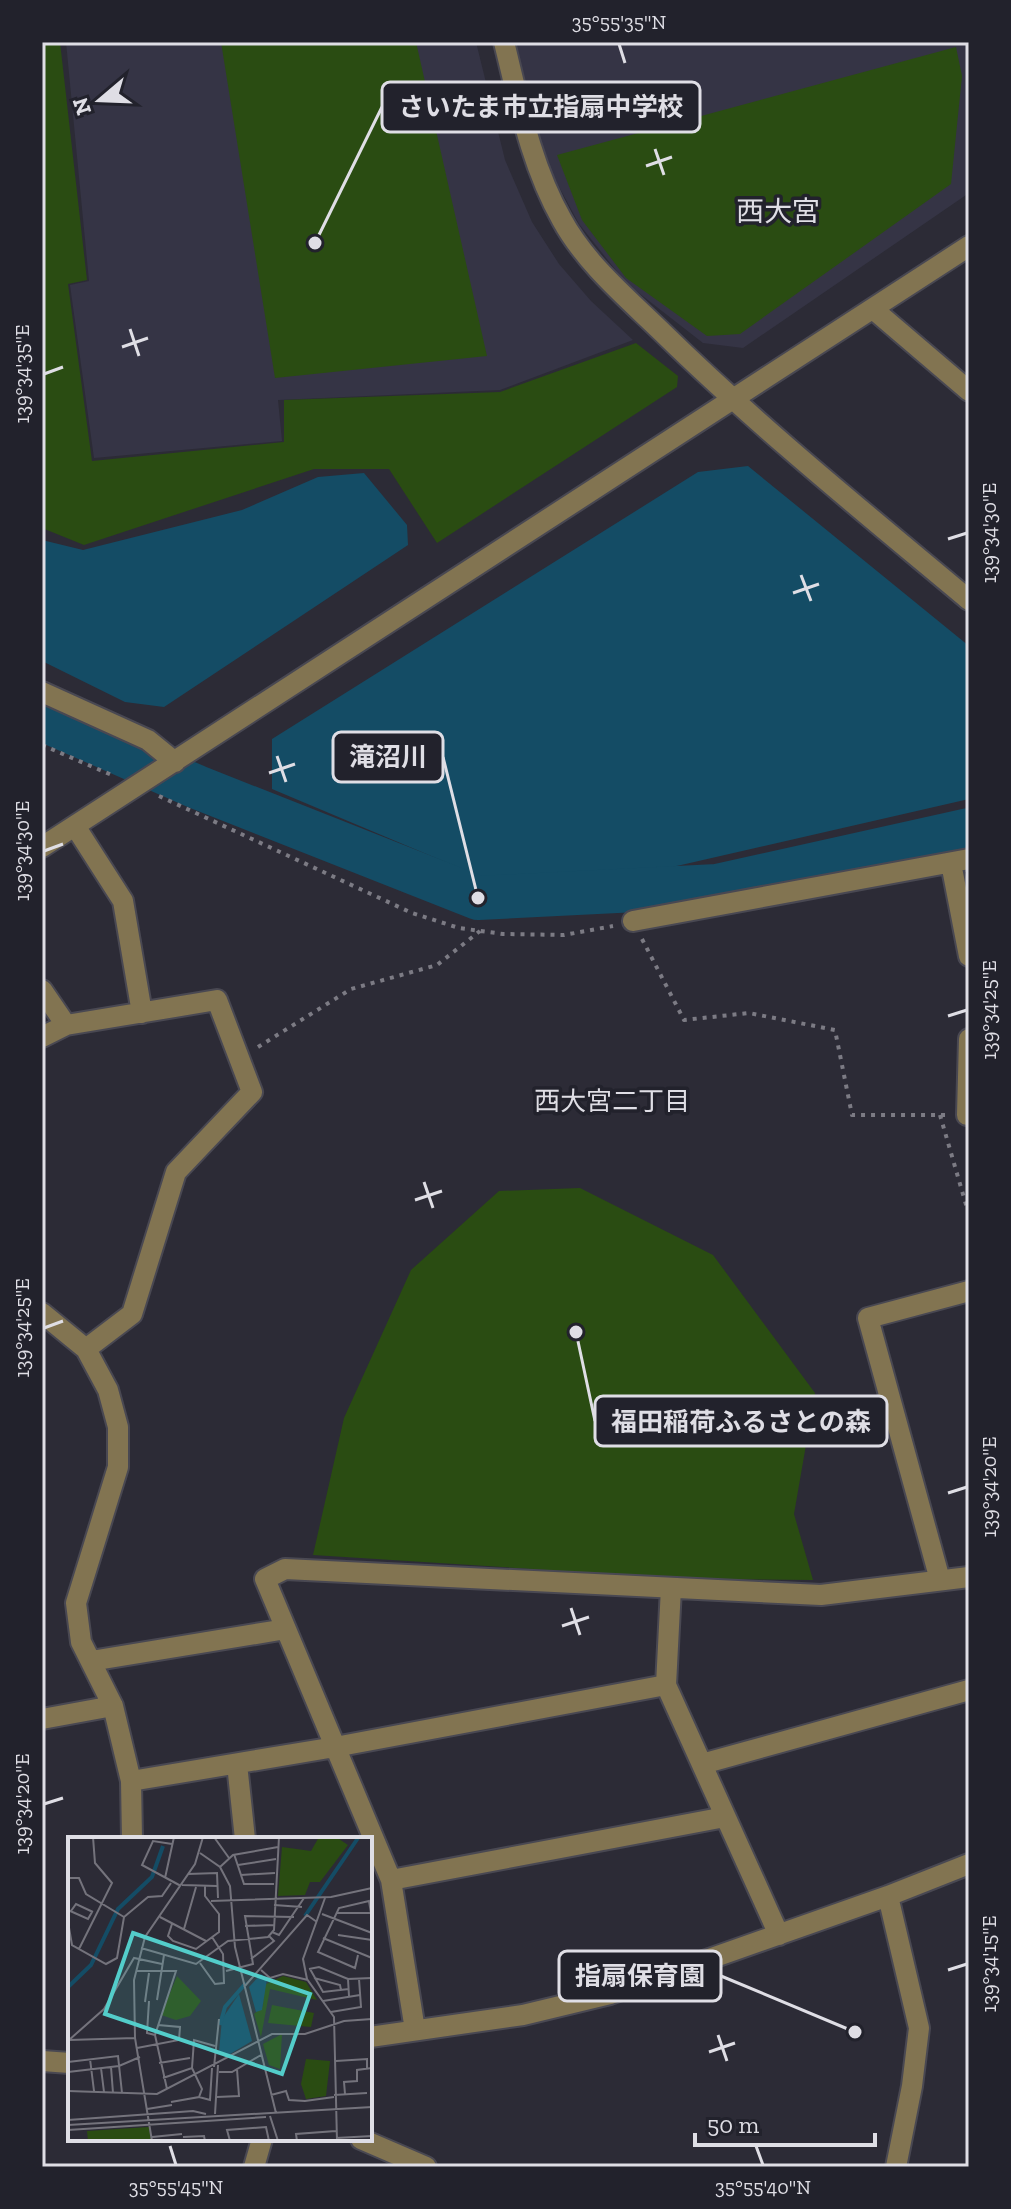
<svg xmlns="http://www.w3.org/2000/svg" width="1011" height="2209" font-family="'Zilla Slab','Noto Sans JP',serif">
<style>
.built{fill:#353445}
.green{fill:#2a4c12}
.water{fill:#144c65}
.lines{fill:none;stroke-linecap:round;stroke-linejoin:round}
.river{stroke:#144c65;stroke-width:44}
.minor-casing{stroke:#494852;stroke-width:24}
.path{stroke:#7c7b84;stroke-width:4;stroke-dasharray:4 6;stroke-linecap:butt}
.minor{stroke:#827451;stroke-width:20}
.ticks{fill:none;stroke:#dfdee5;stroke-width:3}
.labels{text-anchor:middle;stroke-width:7;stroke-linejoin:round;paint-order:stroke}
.neighbourhood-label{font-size:26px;fill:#dfdee5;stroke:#22222c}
.quarter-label{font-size:28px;fill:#dfdee5;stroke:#22222c}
.inset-river{fill:none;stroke:#144c65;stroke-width:4}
.inset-road{fill:none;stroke:#74737c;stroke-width:2}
.view{fill:#53cdca;fill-opacity:0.15;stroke:#53cdca;stroke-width:4}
.inset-edge{fill:none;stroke:#dfdee5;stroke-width:4}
.leader{fill:none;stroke:#dfdee5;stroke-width:3}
.callout-dot{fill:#dfdee5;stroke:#22222c;stroke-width:3}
.callout{fill:#22222c;stroke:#dfdee5;stroke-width:3}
.callout-label{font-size:26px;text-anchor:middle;font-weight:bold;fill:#dfdee5}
.neatline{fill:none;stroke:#dfdee5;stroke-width:3}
.ticks-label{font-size:20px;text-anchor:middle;fill:#dfdee5}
</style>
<rect width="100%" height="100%" fill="#2c2b36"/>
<path class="built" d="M 66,42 L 476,42 L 505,160 L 532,222 L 559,264 L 591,301 L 633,340 L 500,390 L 278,400 L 282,441 L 94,458 L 70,285 L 89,281 Z
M 515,42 L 969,42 L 969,193 L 743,348 L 703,343 L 626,283 L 579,224 L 542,155 Z"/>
<path class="green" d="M 42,42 L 60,42 L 87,280 L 68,284 L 92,461 L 284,442 L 284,400 L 500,392 L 636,343 L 678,376 L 677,387 L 437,543 L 389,469 L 314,469 L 84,545 L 42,528 Z
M 221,42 L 416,42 L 487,356 L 275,378 Z
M 956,47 L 962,76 L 951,184 L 740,334 L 707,336 L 626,278 L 582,220 L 557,155 Z
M 580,1188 L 713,1255 L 815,1393 L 794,1514 L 813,1580 L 688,1579 L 313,1555 L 344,1418 L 411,1270 L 499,1191 Z"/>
<path class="water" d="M 748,466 L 969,646 L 969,799 L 620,879 L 481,877 L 272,789 L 272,739 L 698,472 Z
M 364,473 L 407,525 L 408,545 L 164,707 L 125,702 L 42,661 L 42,540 L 83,550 L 242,510 L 318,477 Z"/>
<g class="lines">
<path class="river" d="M 42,719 L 197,787 L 478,898 L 717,886 L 969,830"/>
<defs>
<path id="minor" d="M 504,42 C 519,103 531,165 562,220 C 586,264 627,298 663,333 C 760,428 865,513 969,600
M 873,309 L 969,391
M 42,692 L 148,740 L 175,762
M 75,826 L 123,901 L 142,1013
M 42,847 L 969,246
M 951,863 L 969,956
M 633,921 L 969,859
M 42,990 L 66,1025
M 42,1037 L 66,1025 L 217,1000 L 252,1092 L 176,1172 L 132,1314 L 86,1349
M 969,1039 L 967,1115 L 969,1115
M 42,1313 L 86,1349 L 108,1390 L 118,1427 L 118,1467 L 76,1603 L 81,1642 L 113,1706 L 131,1781 L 132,1839
M 940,1580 L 868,1318 L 969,1291
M 671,1588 L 666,1685 L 779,1935
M 91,1661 L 286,1629
M 42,1719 L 113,1706
M 237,1764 L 245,1839
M 702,1764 L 969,1690
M 131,1781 L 335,1747 L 666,1685
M 391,1880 L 725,1817
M 888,1896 L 919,2028 L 912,2086 L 896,2167
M 415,2030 L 391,1880 L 265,1579 L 285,1569 L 821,1595 L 969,1577
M 370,2037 L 523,2015 L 610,1994 L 888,1896 L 969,1864
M 42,2061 L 70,2063
M 361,2139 L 426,2167
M 254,2167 L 262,2139"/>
</defs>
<use href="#minor" class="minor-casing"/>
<path class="path" d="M 42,745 L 114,776
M 159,796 L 412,913 L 459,928 L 503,934 L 564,935 L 613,926
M 642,939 L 684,1020 L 749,1013 L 835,1030 L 852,1115 L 948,1115
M 258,1047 L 351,989 L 437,965 L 480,931
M 940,1115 L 969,1215"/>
<use href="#minor" class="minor"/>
</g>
<path class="ticks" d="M 619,44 L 625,63M 655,149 L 664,175M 646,166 L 672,157M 130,329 L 139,356M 122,347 L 148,338M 44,374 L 63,367M 948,539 L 967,533M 801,575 L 811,601M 793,593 L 819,584M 277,756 L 286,782M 269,773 L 295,764M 44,851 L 63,844M 948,1016 L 967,1010M 424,1182 L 433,1208M 415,1200 L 442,1191M 44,1328 L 63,1321M 948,1493 L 967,1487M 571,1608 L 580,1635M 562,1626 L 589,1617M 44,1804 L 63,1798M 948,1970 L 967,1964M 718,2035 L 727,2061M 709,2052 L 735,2043M 170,2146 L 176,2165M 756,2146 L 763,2165"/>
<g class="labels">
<g class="neighbourhood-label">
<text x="612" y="1110">西大宮二丁目</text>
</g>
<g class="quarter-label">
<text x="778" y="221">西大宮</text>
</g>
</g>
<g transform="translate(68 1837)">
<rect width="304" height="304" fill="#2c2b36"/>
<path d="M 251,0 L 268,0 L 280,8 L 252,45 L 242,45 L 237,58 L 210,59 L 214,10 L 243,14 ZM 109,139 L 133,164 L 122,179 L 108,183 L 93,178 ZM 215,139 L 238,145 L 249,163 L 202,152 L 193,200 L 186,177 L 195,169 L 196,148 ZM 204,168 L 246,176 L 243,190 L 200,186 ZM 214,197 L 212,232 L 201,228 L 195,207 ZM 238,222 L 262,224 L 258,259 L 238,262 L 233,247 ZM 81,290 L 83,304 L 20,304 L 19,294 Z" fill="#2a4c12"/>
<path d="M 193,137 L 199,142 L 194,173 L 188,175 L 181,150 ZM 171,157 L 184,204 L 157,220 L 151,215 L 154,182 Z" fill="#144c65"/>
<path class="inset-river" d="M 237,79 L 290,1M 0,150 L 23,128 L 50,72 L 84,40 L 95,9M 152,188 L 157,170 L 178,146"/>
<path class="inset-road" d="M 146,0 L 161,21M 104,7 L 85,4 L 74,28 L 113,49M 303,11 L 304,36M 132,16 L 152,30 L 162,49 L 167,110 L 208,276M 166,17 L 176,47 L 206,47M 170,28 L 208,22M 152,30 L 165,18 L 210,10M 120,37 L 149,36 L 150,61M 173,38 L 207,36M 0,41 L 11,41 L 18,57 L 56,80M 97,41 L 106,0M 114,48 L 149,49M 257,61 L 235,122 L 239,142 L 266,180 L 269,304M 143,64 L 263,60 L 304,51M 206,68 L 234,70M 0,73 L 20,82 L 24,75M 3,74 L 8,67 L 25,75M 268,76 L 303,76M 254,77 L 304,96M 92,80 L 138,104M 0,85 L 4,108 L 38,127 L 49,121 L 56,80 L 80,60 L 94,59 L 103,46M 104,87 L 100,99 L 105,104 L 128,112 L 151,95 L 151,77 L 137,59 L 137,49M 177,89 L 206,88M 116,92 L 128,50M 204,95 L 211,98 L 236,61M 270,98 L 304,103M 255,101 L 304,121M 73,111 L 128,127 L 160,104 L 200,100 L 206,93 L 211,0M 11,112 L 44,46 L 27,26 L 25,0M 290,118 L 287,131 L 250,115 L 271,71 L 301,64 L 303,76M 183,122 L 206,104 L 201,99M 132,126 L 147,147 L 156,146 L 155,117 L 144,100M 241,132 L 251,130 L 280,142M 242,132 L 255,155 L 281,152M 193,133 L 202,141 L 215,137 L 240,143M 68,134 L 108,134 L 87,198 L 99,252M 158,134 L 185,127 L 177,79 L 226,80M 246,141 L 272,148 L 273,153M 176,150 L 239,78 L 249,85M 281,159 L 280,142 L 304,141M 89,163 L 96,118M 81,164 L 79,196 L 87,198M 255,164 L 292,158M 77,165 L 81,136M 263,175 L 293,170 L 291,142M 1,203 L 36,172 L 66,121 L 94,127M 1,203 L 67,201M 69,211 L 111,203 L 112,190 L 90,188M 22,222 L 26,254M 268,224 L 299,222 L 299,232M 0,225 L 50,219 L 54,256M 91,226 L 122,221M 43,230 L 45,256M 146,230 L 151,182M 33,231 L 36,255M 124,231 L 126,203 L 147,209M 0,235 L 51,229 L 72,220M 151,235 L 164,235 L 193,218M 95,241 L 124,231 L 134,252 L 131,260 L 103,265M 0,254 L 89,257 L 204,197 L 237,197 L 276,184 L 304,182M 277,257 L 276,245 L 289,244 L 289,233 L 304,231M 203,258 L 218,254 L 221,263 L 237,264 L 266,260M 266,258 L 299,256M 131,260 L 142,263 L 144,231M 149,260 L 171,259 L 169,232M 79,272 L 104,268M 147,277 L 150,228M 202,279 L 210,304M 0,283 L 125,274 L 138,277M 0,288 L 304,270M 0,293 L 198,280M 84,300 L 114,297M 115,300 L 136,299 L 137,304M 268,301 L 304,299M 84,304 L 67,201 L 66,143 L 77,100 L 127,27 L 135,0M 162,304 L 159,293 L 198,290 L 201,304M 229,304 L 228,297 L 268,294"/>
<path class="view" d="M 65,96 L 242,157 L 214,237 L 37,177 Z"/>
<rect width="304" height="304" class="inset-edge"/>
</g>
<path class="leader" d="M315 243L382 107M478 898L443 757M576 1332L595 1421M855 2032L721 1976"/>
<g class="callout-dot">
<circle cx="315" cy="243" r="8"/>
<circle cx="478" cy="898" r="8"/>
<circle cx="576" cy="1332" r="8"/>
<circle cx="855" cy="2032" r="8"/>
</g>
<g class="callout">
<rect x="382" y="82" width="318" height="50" rx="8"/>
<rect x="333" y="732" width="110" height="50" rx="8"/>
<rect x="595" y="1396" width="292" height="50" rx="8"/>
<rect x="559" y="1951" width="162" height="50" rx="8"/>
</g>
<g class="callout-label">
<text x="541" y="116">さいたま市立指扇中学校</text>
<text x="388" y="766">滝沼川</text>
<text x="741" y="1431">福田稲荷ふるさとの森</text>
<text x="640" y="1985">指扇保育園</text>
</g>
<rect width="1011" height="2209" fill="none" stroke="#22222c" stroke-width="88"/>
<g transform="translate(100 100) rotate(251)" stroke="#22222c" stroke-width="6" paint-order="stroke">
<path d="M0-6L14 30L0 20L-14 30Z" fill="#dfdee5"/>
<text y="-12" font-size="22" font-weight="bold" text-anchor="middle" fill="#dfdee5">N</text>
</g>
<path d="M695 2133v12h180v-12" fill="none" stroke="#dfdee5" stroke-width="4"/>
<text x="707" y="2133" font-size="24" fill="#dfdee5" stroke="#22222c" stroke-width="6" paint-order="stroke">50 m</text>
<rect x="44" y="44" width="923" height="2121" class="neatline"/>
<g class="ticks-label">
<text x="619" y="29">35°55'35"N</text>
<text transform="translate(22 374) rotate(-90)" y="7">139°34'35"E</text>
<text transform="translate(989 533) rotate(-90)" y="7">139°34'30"E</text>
<text transform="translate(22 851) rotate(-90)" y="7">139°34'30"E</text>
<text transform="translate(989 1010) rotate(-90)" y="7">139°34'25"E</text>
<text transform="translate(22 1328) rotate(-90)" y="7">139°34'25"E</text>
<text transform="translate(989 1487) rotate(-90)" y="7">139°34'20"E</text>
<text transform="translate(22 1804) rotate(-90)" y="7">139°34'20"E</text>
<text transform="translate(989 1964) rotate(-90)" y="7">139°34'15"E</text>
<text x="176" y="2194">35°55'45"N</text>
<text x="763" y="2194">35°55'40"N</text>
</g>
</svg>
